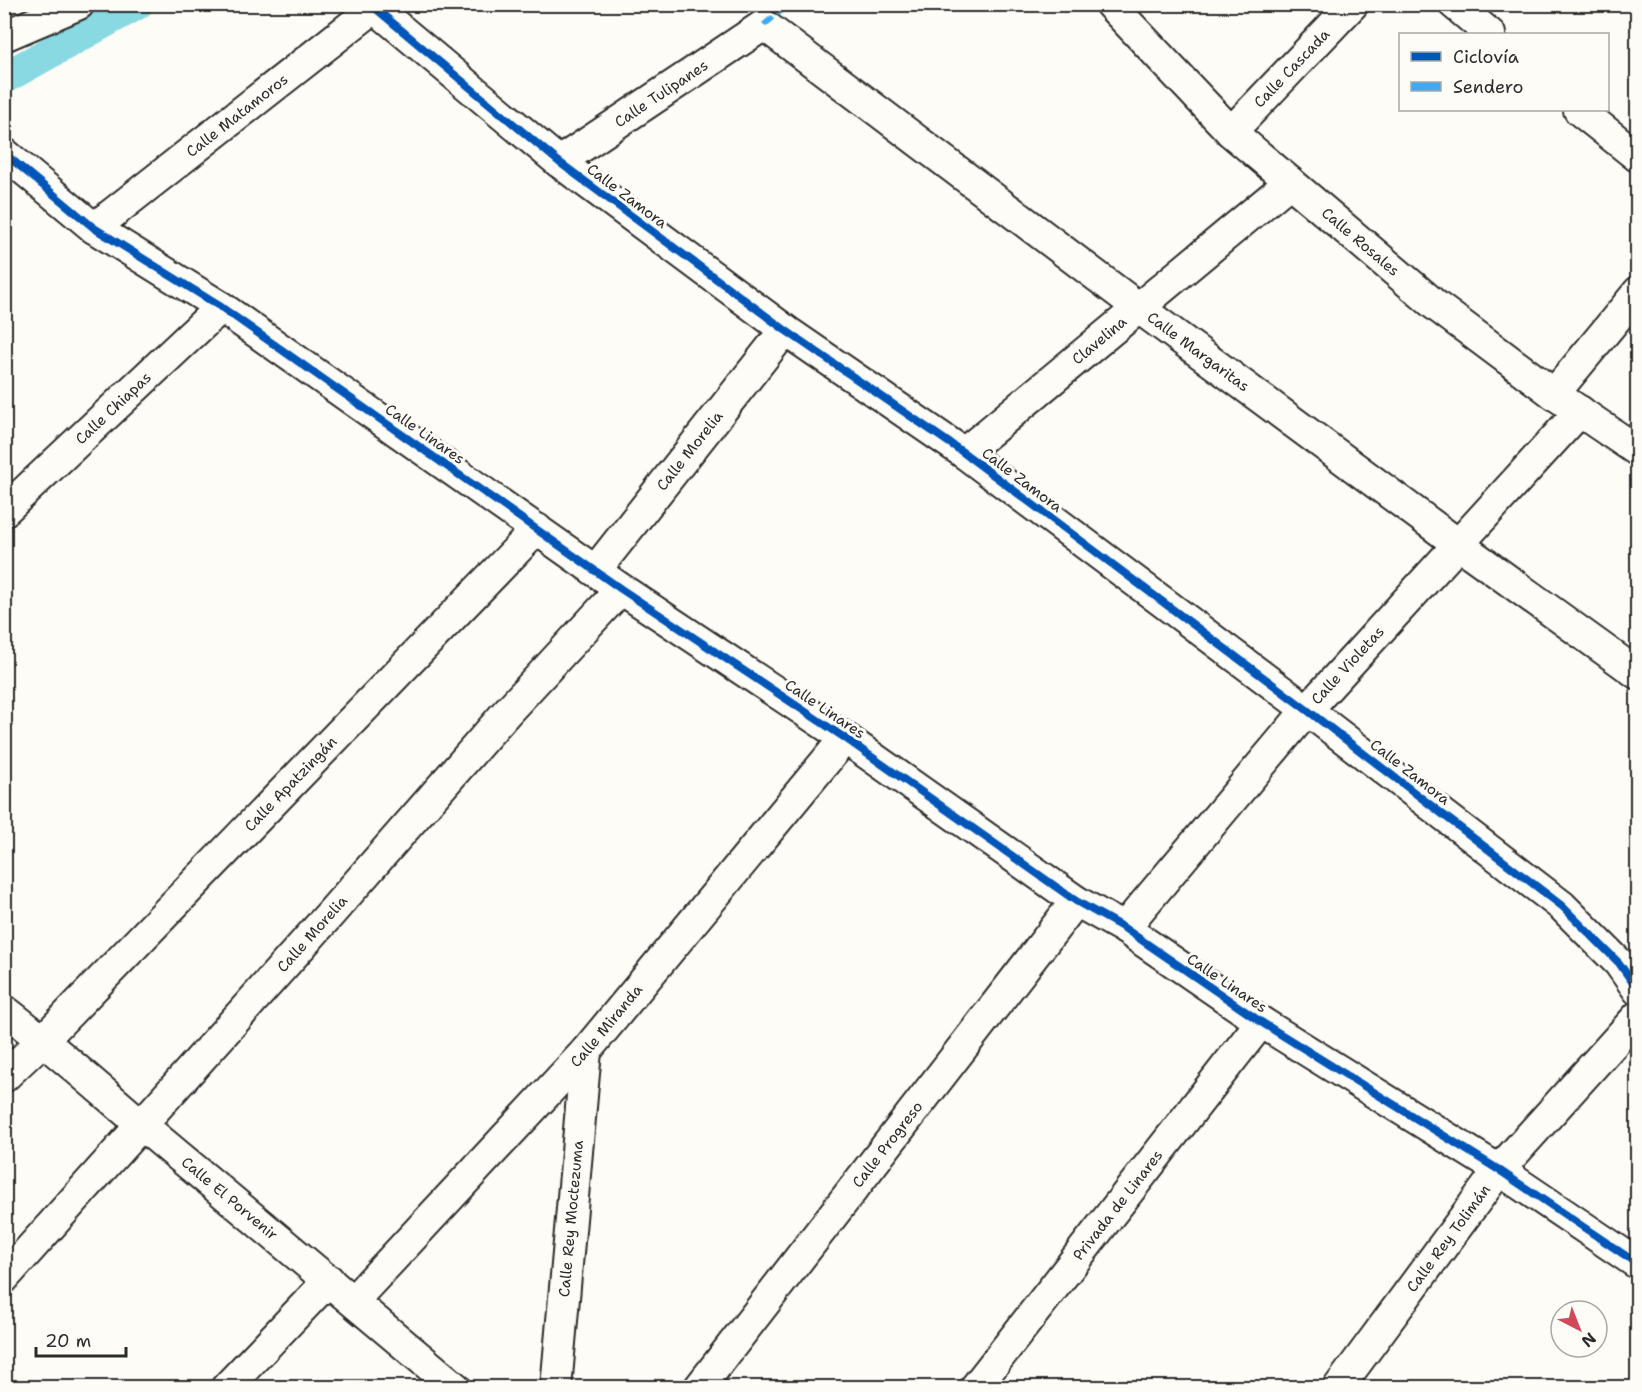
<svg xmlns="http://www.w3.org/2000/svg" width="1642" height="1392" font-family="'Shantell Sans',sans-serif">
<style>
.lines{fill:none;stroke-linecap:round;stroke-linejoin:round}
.canal{stroke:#88d9e1;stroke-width:32}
.minor-casing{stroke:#2b2b2b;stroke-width:34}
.minor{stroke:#fdfcf7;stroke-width:30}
.quiet{stroke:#3fa9f5;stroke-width:6;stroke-dasharray:12 6;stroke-linecap:butt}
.cycleway-casing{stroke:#fdfcf7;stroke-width:11}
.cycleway{stroke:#0057b8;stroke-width:8}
.labels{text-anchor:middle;stroke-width:6;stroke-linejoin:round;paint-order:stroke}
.street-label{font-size:15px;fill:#2b2b2b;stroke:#fdfcf7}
</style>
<rect width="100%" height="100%" fill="#fdfcf7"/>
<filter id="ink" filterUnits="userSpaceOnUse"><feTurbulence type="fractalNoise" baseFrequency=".0167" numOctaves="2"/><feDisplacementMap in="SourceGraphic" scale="12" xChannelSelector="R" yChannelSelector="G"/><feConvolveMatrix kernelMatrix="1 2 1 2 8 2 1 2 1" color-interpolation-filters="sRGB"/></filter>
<g filter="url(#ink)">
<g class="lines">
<path class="canal" d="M 4,78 L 137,4"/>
<defs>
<g id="minor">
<path id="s1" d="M 1110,4 L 1231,132 L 1435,305 L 1554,394 L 1638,451"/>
<path d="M 1454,4 L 1490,34"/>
<path d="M 375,8 L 559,162 L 785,330 L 964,453 L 1307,710 L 1562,906 L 1619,963 L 1638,990"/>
<path d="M 4,36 L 79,4"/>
<path d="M 1579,110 L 1638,157"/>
<path id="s2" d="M 1231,132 L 1353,4"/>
<path d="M 4,153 L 94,228 L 221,307 L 621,589 L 845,738 L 1076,901 L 1124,928 L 1261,1022 L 1499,1170 L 1638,1264"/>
<path id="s3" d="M 559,162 L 764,25 L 1139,308 L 1458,544 L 1638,674"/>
<path id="s4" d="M 94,228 L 379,4"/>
<path d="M 1554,394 L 1638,292"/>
<path id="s5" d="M 964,453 L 1290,182"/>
<path id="s6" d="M 4,511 L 221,307"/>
<path id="s7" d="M 595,571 L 785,330"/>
<path id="s8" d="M 1124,928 L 1307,710 L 1580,411"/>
<path id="s9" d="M 4,1010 C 53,1047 98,1088 144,1127 C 248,1214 352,1300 456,1388"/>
<path id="s10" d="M 4,1077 L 43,1040 L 537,529"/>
<path id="s11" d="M 4,1278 L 331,913 L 506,713 L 621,589"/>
<path id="s12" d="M 353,1301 L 586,1051 L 845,738"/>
<path d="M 226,1388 L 329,1280"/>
<path id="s13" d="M 556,1388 L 586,1051"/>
<path id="s14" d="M 699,1388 L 1076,901"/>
<path id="s15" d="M 975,1388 L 1261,1022"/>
<path id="s16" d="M 1338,1388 L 1499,1170 L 1638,1016"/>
</g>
</defs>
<use href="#minor" class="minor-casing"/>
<use href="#minor" class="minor"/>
<path class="quiet" d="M 764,25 L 789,4"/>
<defs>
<path id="cycleway" d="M 375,8 L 559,162 L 785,330 L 964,453 L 1307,710 L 1562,906 L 1619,963 L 1638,990
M 4,153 L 94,228 L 221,307 L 621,589 L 845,738 L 1076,901 L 1124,928 L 1261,1022 L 1499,1170 L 1638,1264"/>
</defs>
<use href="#cycleway" class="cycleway-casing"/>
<use href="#cycleway" class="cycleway"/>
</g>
</g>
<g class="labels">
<g class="street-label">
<text dy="5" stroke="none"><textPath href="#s2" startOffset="88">Calle Cascada</textPath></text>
<text dy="5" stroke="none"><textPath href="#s3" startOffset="123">Calle Tulipanes</textPath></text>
<text dy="5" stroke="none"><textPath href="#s4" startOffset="182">Calle Matamoros</textPath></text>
<text transform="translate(627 196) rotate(37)" y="5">Calle Zamora</text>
<text dy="5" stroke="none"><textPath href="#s1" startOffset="346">Calle Rosales</textPath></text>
<text dy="5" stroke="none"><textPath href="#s5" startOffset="176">Clavelina</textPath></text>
<text dy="5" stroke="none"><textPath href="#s3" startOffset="790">Calle Margaritas</textPath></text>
<text dy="5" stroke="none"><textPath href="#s6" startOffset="150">Calle Chiapas</textPath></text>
<text transform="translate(425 434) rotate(35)" y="5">Calle Linares</text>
<text dy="5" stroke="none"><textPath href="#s7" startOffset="153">Calle Morelia</textPath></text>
<text transform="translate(1022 480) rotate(37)" y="5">Calle Zamora</text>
<text dy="5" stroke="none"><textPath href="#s8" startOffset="345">Calle Violetas</textPath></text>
<text transform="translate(825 709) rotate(34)" y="5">Calle Linares</text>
<text transform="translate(1410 772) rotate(38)" y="5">Calle Zamora</text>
<text dy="5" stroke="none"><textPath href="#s10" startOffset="410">Calle Apatzingán</textPath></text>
<text dy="5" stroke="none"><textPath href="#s11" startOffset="462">Calle Morelia</textPath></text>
<text transform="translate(1227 983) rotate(34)" y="5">Calle Linares</text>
<text dy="5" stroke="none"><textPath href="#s12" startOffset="374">Calle Miranda</textPath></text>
<text dy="5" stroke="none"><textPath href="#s14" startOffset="308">Calle Progreso</textPath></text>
<text dy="5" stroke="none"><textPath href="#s9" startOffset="294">Calle El Porvenir</textPath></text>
<text dy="5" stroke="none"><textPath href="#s15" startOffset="232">Privada de Linares</textPath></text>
<text dy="5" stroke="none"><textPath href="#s13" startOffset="170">Calle Rey Moctezuma</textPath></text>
<text dy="5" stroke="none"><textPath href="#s16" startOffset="186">Calle Rey Tolimán</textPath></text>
</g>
</g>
<rect width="1642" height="1392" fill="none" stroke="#fdfcf7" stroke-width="24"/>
<rect x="12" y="12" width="1618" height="1368" fill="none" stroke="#2b2b2b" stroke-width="2" filter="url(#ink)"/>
<rect x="1399" y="33" width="210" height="78" fill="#fdfcf7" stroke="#a9a8a5" stroke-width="1.5"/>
<rect x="1411" y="52" width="30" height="9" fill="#0057b8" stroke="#a9a8a5" stroke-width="1.5"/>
<text x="1453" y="63" font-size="18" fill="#2b2b2b">Ciclovía</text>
<rect x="1411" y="82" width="30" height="9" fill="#3fa9f5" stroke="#a9a8a5" stroke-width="1.5"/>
<text x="1453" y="93" font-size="18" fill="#2b2b2b">Sendero</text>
<g transform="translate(1579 1329) rotate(138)"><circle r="28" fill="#fdfcf7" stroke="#a9a8a5" stroke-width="1.5"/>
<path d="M0-4.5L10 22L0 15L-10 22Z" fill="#d1495b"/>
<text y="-9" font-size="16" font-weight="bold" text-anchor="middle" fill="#2b2b2b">N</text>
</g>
<path d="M36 1347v9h90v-9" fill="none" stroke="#2b2b2b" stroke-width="3"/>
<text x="45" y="1347" font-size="18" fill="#2b2b2b" stroke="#fdfcf7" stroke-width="4.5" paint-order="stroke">20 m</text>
</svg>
